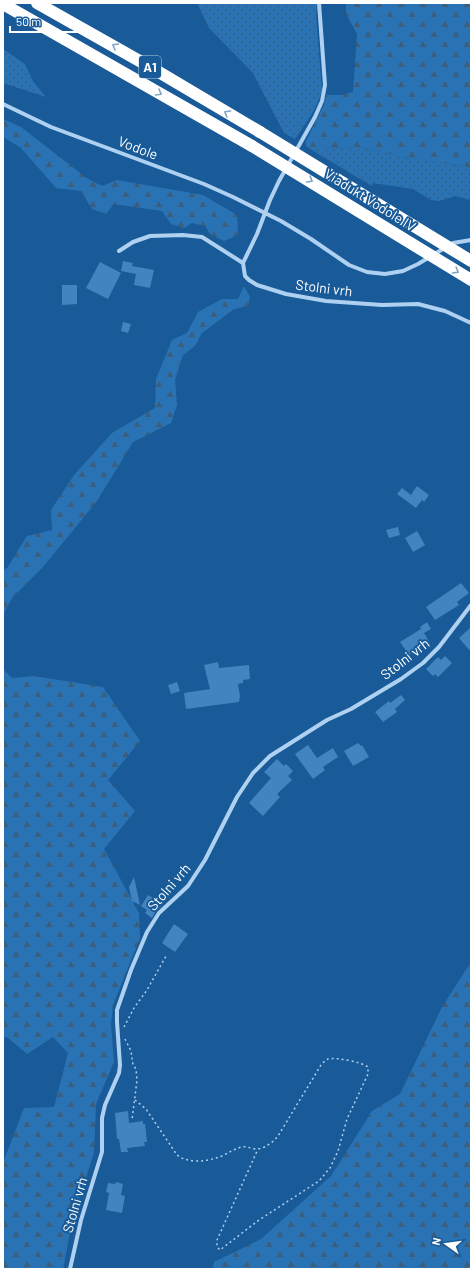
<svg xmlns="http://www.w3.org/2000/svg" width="474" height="1272" font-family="Barlow,sans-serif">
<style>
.grass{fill:url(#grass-dots)}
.forest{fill:url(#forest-firs)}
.building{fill:#4284bf}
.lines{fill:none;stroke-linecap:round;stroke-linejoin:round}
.path{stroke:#aed1f1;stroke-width:1.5;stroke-dasharray:2 3;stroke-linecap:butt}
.street{stroke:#aed1f1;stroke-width:4}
.highway{stroke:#fff;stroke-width:12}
.highway-bridge{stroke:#fff;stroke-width:12}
.oneway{stroke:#80a4c6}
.labels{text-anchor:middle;stroke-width:4;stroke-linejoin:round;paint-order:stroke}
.shield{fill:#195a98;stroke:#bacee0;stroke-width:1}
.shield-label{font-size:13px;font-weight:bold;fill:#fff}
.street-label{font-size:14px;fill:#fff;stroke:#195a98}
</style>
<defs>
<pattern id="grass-dots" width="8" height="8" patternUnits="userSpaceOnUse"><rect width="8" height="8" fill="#2973b5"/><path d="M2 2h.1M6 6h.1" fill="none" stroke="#3c5e7b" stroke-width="1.8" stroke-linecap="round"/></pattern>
<pattern id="forest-firs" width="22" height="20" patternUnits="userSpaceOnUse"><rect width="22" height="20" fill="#2973b5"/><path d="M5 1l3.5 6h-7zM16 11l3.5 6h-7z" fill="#3c5e7b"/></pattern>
</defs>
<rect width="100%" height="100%" fill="#195a98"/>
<path class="grass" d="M 197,3 L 317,3 L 316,16 L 322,90 C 317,109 306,123 295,139 L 284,133 L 253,73 L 209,28 Z
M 3,49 L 25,64 L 33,81 L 46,97 L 3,83 Z
M 358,147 L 410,158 L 471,167 L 471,200 L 455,196 L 439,201 L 431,200 L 413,189 L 373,183 L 372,186 L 315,152 L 318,148 Z"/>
<path class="forest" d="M 346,3 L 471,3 L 471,167 L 410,158 L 358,147 L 318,148 L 315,152 L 306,146 L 306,141 L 324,105 L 326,95 L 342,95 L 353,92 L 357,34 L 346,14 Z
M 3,119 L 21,127 L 88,179 L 102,186 L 117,180 L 203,195 L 237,215 L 238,235 L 224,241 L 211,235 L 205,226 L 192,223 L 184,228 L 171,224 L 162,211 L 114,204 L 106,214 L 92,209 L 81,191 L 56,188 L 21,148 L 5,138 L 3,135 Z
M 244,286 L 250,297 L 248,306 L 234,309 L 202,333 L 195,346 L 183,355 L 175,380 L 177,405 L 171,423 L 133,442 L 97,501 L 43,567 L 12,598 L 3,615 L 3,570 L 7,568 L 27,536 L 52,530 L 51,510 L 74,475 L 112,433 L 155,408 L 156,379 L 172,340 L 187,333 L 198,312 L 222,299 L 238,299 Z
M 3,669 L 12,678 L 34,676 L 103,687 L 140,741 L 108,780 L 135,811 L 104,849 L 139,913 L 140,938 L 113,1005 L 111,1024 L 114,1062 L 96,1104 L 94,1153 L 73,1217 L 63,1269 L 3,1269 L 3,1163 L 24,1108 L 54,1107 L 68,1053 L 53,1037 L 27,1054 L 7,1037 L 3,1038 Z
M 471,962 L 471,1269 L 213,1269 L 214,1262 L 261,1239 L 331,1176 L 372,1111 L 400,1094 L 442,1007 Z"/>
<path class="building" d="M 123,261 L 133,263 L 132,266 L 154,270 L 150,288 L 134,285 L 136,274 L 121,271 Z
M 100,262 L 121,273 L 108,299 L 86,288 Z
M 62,285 L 77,285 L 77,304 L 62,305 Z
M 123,322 L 131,324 L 128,333 L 121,331 Z
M 417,486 L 429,495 L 424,502 L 422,500 L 416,508 L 397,494 L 402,488 L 411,495 Z
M 398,527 L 400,535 L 389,538 L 386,530 Z
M 417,531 L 425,545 L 413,552 L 405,538 Z
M 461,583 L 469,593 L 457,602 L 459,605 L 435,620 L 426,607 Z
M 427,622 L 431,629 L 424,633 L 430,643 L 409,655 L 400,642 L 421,629 L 420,627 Z
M 471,627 L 471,652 L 459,638 Z
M 445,656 L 452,663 L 438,677 L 435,674 L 433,676 L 426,669 L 438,657 L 441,660 Z
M 218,662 L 219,668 L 249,665 L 250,679 L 243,680 L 243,683 L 238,684 L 240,696 L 239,702 L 186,709 L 184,693 L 210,689 L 204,665 Z
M 177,682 L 180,691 L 171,694 L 168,685 Z
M 401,695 L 405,700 L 395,709 L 397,712 L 383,722 L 375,712 L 389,701 L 390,703 Z
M 358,743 L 361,746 L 362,745 L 369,757 L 353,766 L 344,751 Z
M 308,745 L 317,758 L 333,748 L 338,757 L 323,767 L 325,770 L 313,779 L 295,754 Z
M 277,759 L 284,766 L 286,764 L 293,771 L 288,776 L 292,780 L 277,794 L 280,797 L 263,816 L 249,803 L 271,778 L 264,772 Z
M 134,877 L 140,905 L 132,901 L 129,887 Z
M 148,895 L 163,904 L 156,911 L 152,918 L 145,913 L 147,910 L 141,906 Z
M 174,924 L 188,934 L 175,952 L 162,943 Z
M 128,1111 L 129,1123 L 143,1121 L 143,1124 L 145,1124 L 147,1142 L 144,1142 L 145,1146 L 127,1148 L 128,1152 L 121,1152 L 119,1139 L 117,1139 L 115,1113 Z
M 116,1182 L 123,1184 L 121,1195 L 125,1196 L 122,1213 L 106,1210 L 109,1193 L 106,1192 L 108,1183 L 115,1184 Z"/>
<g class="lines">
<path class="path" d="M 124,1027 L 134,1008 L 147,990 L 166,956
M 125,1039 L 131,1051 L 133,1065 L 136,1069 L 137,1080 L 132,1120
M 135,1100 L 146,1109 L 177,1155 C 187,1163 204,1162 216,1158 C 225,1156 232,1149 242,1147 C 247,1146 252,1149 257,1149 C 266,1148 273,1142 278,1136 L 321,1065 C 323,1063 325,1060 328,1059 C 337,1057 361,1062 368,1067 L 368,1074 L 347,1119 L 338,1151 L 330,1168 L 319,1181 L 259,1220 L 220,1250 L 217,1247 L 217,1240 L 258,1149"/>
<path class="street" d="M 319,3 L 325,85 L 322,101 L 315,117 L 279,181 L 270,200 L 257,234 L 243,263 L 245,276 L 249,280 L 257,285 L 286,294 L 326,301 L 382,305 L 418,304 L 445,311 L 471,323
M 3,104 L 51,127 L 204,184 L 233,197 L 281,221 L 311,239 L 349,265 L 367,272 L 385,274 L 403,271 L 418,264 L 453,243 L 471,240
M 119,251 L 133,242 L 150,236 L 183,235 L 202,237 L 243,263
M 70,1269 L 81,1220 L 102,1152 L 102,1118 L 105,1105 L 119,1073 L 120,1065 L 117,1022 L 117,1010 L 131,970 L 147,932 L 159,913 L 188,886 L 205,860 L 237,797 L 253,773 L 270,756 L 327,720 L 351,709 L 401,679 L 423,663 L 439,647 L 471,605"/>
<path class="highway" d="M 37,3 L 152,68 L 260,132
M 3,4 L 252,146"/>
<path class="highway-bridge" d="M 260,132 L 471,261
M 252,146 L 471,280"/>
</g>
<defs><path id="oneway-chevron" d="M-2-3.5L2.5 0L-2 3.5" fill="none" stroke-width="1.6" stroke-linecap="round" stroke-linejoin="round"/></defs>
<g class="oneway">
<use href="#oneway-chevron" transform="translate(115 46) rotate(-150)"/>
<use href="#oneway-chevron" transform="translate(159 93) rotate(30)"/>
<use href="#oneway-chevron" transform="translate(227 113) rotate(-149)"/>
<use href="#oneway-chevron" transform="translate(310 180) rotate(31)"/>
<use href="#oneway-chevron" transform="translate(456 271) rotate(31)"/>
</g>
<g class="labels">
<rect class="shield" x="139" y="56" width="22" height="22" rx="3"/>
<g class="shield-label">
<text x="150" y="72">A1</text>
</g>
<g class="street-label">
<text transform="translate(138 148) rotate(21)" y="5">Vodole</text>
<text transform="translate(370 200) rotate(32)" y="5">Viadukt Vodole IV</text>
<text transform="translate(324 288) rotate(7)" y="5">Stolni vrh</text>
<text transform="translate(405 659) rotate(-38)" y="5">Stolni vrh</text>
<text transform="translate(169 887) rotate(-49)" y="5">Stolni vrh</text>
<text transform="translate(75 1205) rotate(-74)" y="5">Stolni vrh</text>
</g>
</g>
<rect width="474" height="1272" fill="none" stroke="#ffffff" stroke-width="8"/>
<g transform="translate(446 1244) rotate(284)" stroke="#195a98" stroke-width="3" paint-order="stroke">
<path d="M0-3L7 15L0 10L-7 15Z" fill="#ffffff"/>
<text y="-6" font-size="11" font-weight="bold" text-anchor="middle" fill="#ffffff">N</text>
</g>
<path d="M10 26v6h69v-6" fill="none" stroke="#ffffff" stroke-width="2"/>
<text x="16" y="26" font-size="12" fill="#ffffff" stroke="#195a98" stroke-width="3" paint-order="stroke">50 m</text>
</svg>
